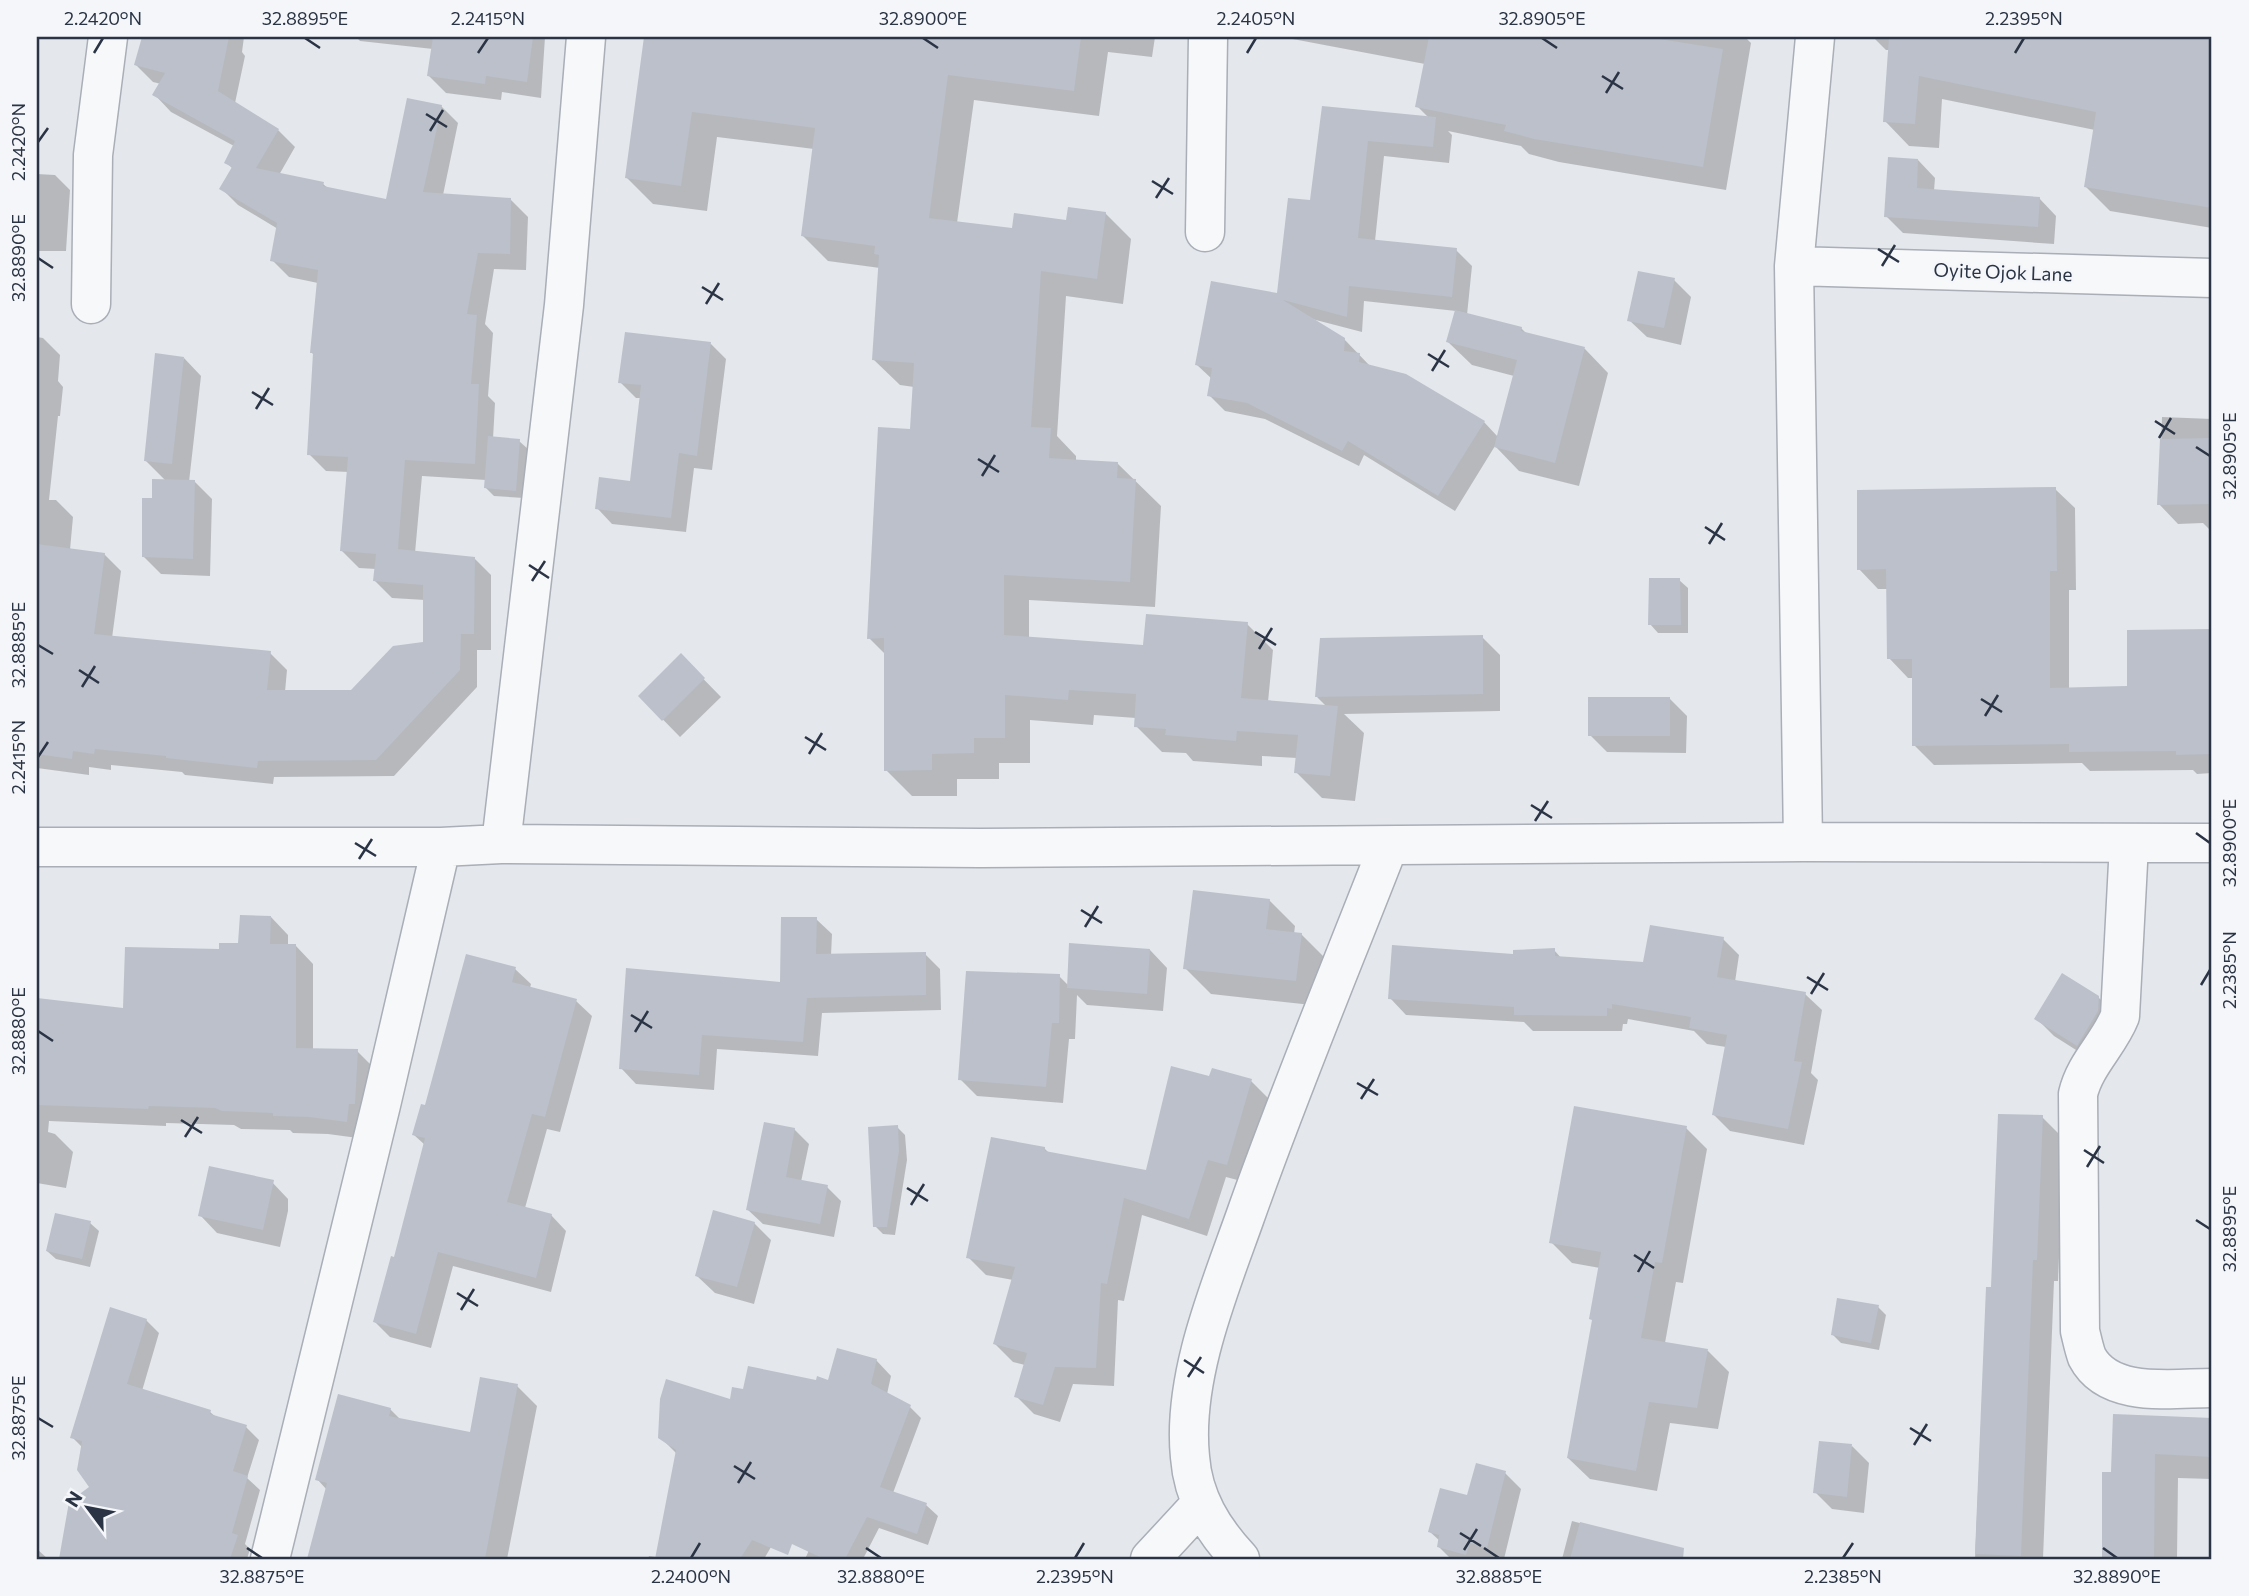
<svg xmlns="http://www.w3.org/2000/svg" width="2249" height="1596" font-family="Commissioner,sans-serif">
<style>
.shadow{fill:#0003;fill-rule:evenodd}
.building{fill:#bbc0ca}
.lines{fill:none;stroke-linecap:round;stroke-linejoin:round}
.minor-casing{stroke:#a9aeb7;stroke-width:41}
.minor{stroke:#f7f8fa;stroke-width:38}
.ticks{fill:none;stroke:#2b3445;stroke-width:2.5}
.labels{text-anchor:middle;stroke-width:5;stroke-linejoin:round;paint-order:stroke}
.street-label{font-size:19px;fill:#2b3445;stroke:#f4f6f9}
.neatline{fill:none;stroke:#2b3445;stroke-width:2.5}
.ticks-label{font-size:18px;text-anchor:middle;fill:#2b3445}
</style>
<rect width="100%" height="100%" fill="#e4e7ec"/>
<path class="shadow" d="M 143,37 L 244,37 L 242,52 L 245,56 L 235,103 L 278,130 L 295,147 L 279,175 L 323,184 L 329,189 L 387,201 L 441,106 L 458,123 L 443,195 L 511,200 L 528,217 L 526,270 L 494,269 L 485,324 L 493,333 L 488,396 L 495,403 L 493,439 L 519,441 L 528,449 L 524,498 L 494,496 L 485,487 L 486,480 L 422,476 L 415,553 L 474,558 L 491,575 L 491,650 L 477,650 L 477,687 L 394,776 L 274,777 L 273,784 L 185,775 L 182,772 L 111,765 L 111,770 L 89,767 L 89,775 L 37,768 L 37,337 L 43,338 L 60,355 L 58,381 L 63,387 L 60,416 L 58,416 L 49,500 L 56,500 L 73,517 L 70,550 L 104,554 L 121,571 L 112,638 L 270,653 L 287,670 L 285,692 L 352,692 L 425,643 L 425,600 L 392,598 L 375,581 L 376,569 L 359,568 L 342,551 L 349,472 L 326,471 L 309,454 L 315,356 L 311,352 L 318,283 L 289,277 L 272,260 L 278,229 L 238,205 L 221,188 L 233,169 L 226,162 L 234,146 L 171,112 L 155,95 L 161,84 L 153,82 L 136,65 Z
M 356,37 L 545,37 L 541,98 L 502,92 L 501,100 L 446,93 L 429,76 L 433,49 L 360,41 Z
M 649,37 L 1155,37 L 1152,57 L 1108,52 L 1099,116 L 974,100 L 957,223 L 1013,230 L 1068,222 L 1105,213 L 1131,239 L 1123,304 L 1066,296 L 1057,436 L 1076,456 L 1076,461 L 1117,463 L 1161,506 L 1155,607 L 1029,600 L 1029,639 L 1145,647 L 1247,624 L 1273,650 L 1268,702 L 1327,707 L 1317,697 L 1482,637 L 1500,655 L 1500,711 L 1344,714 L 1364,733 L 1355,801 L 1322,798 L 1296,772 L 1297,758 L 1262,756 L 1262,766 L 1193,761 L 1186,753 L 1162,752 L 1136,726 L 1136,718 L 1094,715 L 1093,725 L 1030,720 L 1030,763 L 999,763 L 999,779 L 957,779 L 957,796 L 912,796 L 886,770 L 886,655 L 869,638 L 911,431 L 914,387 L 900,385 L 874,360 L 880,268 L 828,261 L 802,235 L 814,149 L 717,137 L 707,211 L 653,204 L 627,178 L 644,51 Z
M 1282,37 L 1745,37 L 1751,43 L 1726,190 L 1559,162 L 1529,154 L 1521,146 L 1448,131 L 1452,135 L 1449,163 L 1384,156 L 1375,241 L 1456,250 L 1472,266 L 1467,315 L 1521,328 L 1527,334 L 1585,349 L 1608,373 L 1579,486 L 1519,471 L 1495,446 L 1455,511 L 1364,455 L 1359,466 L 1265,419 L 1225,411 L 1209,395 L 1212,379 L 1197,365 L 1279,295 L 1311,202 L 1324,108 L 1429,118 L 1417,106 L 1425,64 ZM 1364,301 L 1456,311 L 1448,342 L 1472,365 L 1514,376 L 1498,437 L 1484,422 L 1371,367 L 1344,339 L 1312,319 L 1362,332 Z
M 1873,37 L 2025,37 L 2034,39 L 2034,37 L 2212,37 L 2212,228 L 2110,211 L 2086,187 L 2095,130 L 1942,99 L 1939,148 L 1909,146 L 1885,121 L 1890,50 L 1886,50 Z
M 1918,160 L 1935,178 L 1934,191 L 2039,198 L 2056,216 L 2054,244 L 1903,233 L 1886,216 Z
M 37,174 L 55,175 L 70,190 L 66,251 L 37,251 Z
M 1674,280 L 1691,297 L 1681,345 L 1647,337 L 1629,320 Z
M 711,344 L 726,359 L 712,470 L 694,468 L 686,532 L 612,524 L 597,508 L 631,483 L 642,398 L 636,398 L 620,382 Z
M 184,358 L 201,376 L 189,482 L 195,482 L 212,499 L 210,576 L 161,574 L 144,557 L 154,500 L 166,481 L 146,461 Z
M 2162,417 L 2212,419 L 2212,773 L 2197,774 L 2193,770 L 2090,771 L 2082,763 L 1934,765 L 1914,745 L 1914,678 L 1908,678 L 1889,658 L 1888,589 L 1878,589 L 1859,569 L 2055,489 L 2075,508 L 2076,590 L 2069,590 L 2069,689 L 2129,688 L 2212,630 L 2211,531 L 2203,523 L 2178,524 L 2159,504 Z
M 1679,580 L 1688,588 L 1688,633 L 1658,633 L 1650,624 Z
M 681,656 L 721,697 L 680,737 L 640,696 Z
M 1670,699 L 1687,716 L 1686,753 L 1607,752 L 1590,735 Z
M 1269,900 L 1295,926 L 1294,934 L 1301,934 L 1327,960 L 1321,1006 L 1211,994 L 1185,968 Z
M 271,917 L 288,935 L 288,946 L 296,946 L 313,964 L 313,1050 L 357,1051 L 375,1069 L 365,1139 L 328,1134 L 293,1133 L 290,1130 L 241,1129 L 234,1125 L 166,1123 L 166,1126 L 49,1121 L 48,1132 L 55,1134 L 73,1152 L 66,1188 L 37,1183 L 37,999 L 125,1010 L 221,951 L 240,945 Z
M 816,919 L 832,934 L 831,956 L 925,954 L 940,969 L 941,1010 L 822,1013 L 818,1056 L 717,1049 L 714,1090 L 636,1084 L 621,1068 L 782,984 Z
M 1723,939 L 1739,955 L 1735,982 L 1805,994 L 1822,1010 L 1811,1073 L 1818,1080 L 1804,1145 L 1730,1131 L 1714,1115 L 1726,1047 L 1707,1044 L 1694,1031 L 1628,1019 L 1627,1024 L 1623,1024 L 1622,1031 L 1533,1031 L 1524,1022 L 1406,1015 L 1390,998 L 1515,955 L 1554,950 L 1562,959 L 1644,964 Z
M 1150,950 L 1167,968 L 1163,1011 L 1087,1005 L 1077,995 L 1075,1039 L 1069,1039 L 1063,1103 L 977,1096 L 960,1079 L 1059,976 L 1069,986 Z
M 468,956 L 515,969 L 531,984 L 530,988 L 576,1001 L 592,1016 L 560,1132 L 547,1129 L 525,1208 L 551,1215 L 566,1231 L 551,1292 L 453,1266 L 431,1348 L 390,1337 L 375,1322 L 395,1259 L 425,1145 L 414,1135 L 427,1107 Z
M 2098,997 L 2116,1015 L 2095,1062 L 2054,1036 L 2037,1019 Z
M 1211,1078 L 1251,1081 L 1269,1099 L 1245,1182 L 1226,1177 L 1207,1236 L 1142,1215 L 1124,1301 L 1118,1300 L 1114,1386 L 1073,1384 L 1060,1422 L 1034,1414 L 1016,1396 L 1025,1365 L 1013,1362 L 995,1344 L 1013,1280 L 986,1275 L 968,1257 L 1045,1149 L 1049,1153 L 1148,1172 Z
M 2042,1117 L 2064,1139 L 2058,1281 L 2054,1281 L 2043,1559 L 1975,1559 L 1987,1288 L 1992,1288 Z
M 897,1127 L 905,1135 L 907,1160 L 895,1235 L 883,1234 L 875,1226 Z
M 1686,1128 L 1707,1149 L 1683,1283 L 1676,1282 L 1665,1343 L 1708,1351 L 1729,1372 L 1718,1429 L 1670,1423 L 1657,1491 L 1590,1479 L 1568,1458 L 1593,1321 L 1600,1268 L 1572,1263 L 1551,1242 Z
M 794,1129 L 809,1144 L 801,1182 L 827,1187 L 841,1201 L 834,1237 L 763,1224 L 748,1210 Z
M 271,1181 L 288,1199 L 288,1211 L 280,1247 L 217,1233 L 200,1215 Z
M 90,1223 L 99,1231 L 90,1267 L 56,1259 L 47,1251 Z
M 754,1223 L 771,1240 L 754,1304 L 715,1293 L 697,1276 Z
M 1878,1307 L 1886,1315 L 1879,1350 L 1841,1343 L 1833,1335 Z
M 146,1320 L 159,1333 L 142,1391 L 210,1412 L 216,1417 L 246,1427 L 259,1440 L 247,1478 L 260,1490 L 245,1544 L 250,1549 L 247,1559 L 61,1559 L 71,1503 L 91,1488 L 83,1448 L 72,1437 Z
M 876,1360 L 891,1376 L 887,1394 L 909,1406 L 921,1418 L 893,1493 L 926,1505 L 938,1516 L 928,1545 L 879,1528 L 863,1559 L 805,1559 L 870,1416 L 853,1407 L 764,1559 L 648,1559 L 649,1556 L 657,1557 L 677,1454 L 660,1437 L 731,1401 L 745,1391 L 829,1385 Z
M 517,1386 L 537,1406 L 507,1559 L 309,1559 L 327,1490 L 317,1479 L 390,1409 L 401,1420 L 471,1434 Z
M 2115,1416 L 2212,1420 L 2212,1479 L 2178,1478 L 2177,1559 L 2103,1559 L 2104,1474 L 2112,1474 Z
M 1852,1446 L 1869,1463 L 1864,1513 L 1832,1509 L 1815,1492 Z
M 1505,1473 L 1521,1489 L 1504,1559 L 1451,1559 L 1438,1546 L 1440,1541 L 1430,1532 L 1468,1497 Z
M 1572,1521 L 1640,1539 L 1661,1559 L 1562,1559 Z
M 37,1549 L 48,1559 L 37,1559 Z"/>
<path class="building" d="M 142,37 L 229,37 L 218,91 L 279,129 L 256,168 L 324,182 L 323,186 L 386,199 L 407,98 L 442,105 L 423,192 L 511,198 L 510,254 L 478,253 L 467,314 L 477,315 L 471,384 L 479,384 L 475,464 L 405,460 L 398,549 L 475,557 L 474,634 L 461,634 L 460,670 L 376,760 L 258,761 L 257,768 L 166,758 L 166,756 L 95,749 L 94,754 L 73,751 L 72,759 L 37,754 L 37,544 L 105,553 L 94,634 L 271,651 L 267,690 L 351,690 L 393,646 L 423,642 L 423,585 L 373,581 L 376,554 L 340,551 L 348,457 L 307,455 L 313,353 L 310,353 L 318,270 L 270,261 L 277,223 L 219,189 L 232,167 L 224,163 L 235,141 L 152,95 L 165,73 L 134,65 Z
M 433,37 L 533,37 L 527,82 L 486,76 L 485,84 L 427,76 Z
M 644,37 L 1081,37 L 1074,91 L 948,75 L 929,218 L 1012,228 L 1014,213 L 1066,220 L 1068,207 L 1106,212 L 1097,279 L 1041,271 L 1031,427 L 1051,428 L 1049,458 L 1118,462 L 1117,478 L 1136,479 L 1130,582 L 1004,575 L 1004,635 L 1143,645 L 1146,614 L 1248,622 L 1241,698 L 1338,706 L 1330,776 L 1294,773 L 1298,735 L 1237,731 L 1236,741 L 1165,735 L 1166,729 L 1134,727 L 1136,694 L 1069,690 L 1068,700 L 1005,695 L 1005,738 L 974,738 L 974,753 L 932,754 L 932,770 L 884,771 L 884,638 L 867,639 L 878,427 L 910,429 L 914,363 L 872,360 L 879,255 L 874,254 L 875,246 L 801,236 L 815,128 L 692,112 L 681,186 L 625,178 Z
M 1429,37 L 1647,37 L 1723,49 L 1703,167 L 1534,139 L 1504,131 L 1506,125 L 1415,107 Z
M 1889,37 L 2212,37 L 2212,208 L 2084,187 L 2096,112 L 1919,76 L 1915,124 L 1883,122 Z
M 1322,106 L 1436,117 L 1433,147 L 1368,141 L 1358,238 L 1457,248 L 1452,297 L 1349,286 L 1347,317 L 1283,300 L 1345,338 L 1344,351 L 1360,353 L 1359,362 L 1406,374 L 1485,421 L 1438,496 L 1348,441 L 1342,451 L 1247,403 L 1207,396 L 1212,368 L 1195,365 L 1211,281 L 1277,293 L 1288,198 L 1310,200 Z
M 1888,157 L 1918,159 L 1917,188 L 2040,197 L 2038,227 L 1884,217 Z
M 1638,271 L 1675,278 L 1664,328 L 1627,321 Z
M 1455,310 L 1522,327 L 1521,331 L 1585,347 L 1555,463 L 1494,447 L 1517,360 L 1446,342 Z
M 625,332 L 711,342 L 697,456 L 679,453 L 671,518 L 595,509 L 599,477 L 630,481 L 641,385 L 618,383 Z
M 155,353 L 184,357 L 172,464 L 144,461 Z
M 488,436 L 520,439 L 516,491 L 484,488 Z
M 2209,438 L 2209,456 L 2212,456 L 2212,504 L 2157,505 L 2160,439 Z
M 152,479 L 195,480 L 193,559 L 142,557 L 142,498 L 152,498 Z
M 2056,487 L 2057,571 L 2050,571 L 2050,688 L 2127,686 L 2127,630 L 2212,629 L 2212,754 L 2176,755 L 2176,751 L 2069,752 L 2069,744 L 1912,746 L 1912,659 L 1887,659 L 1886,569 L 1857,570 L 1857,490 Z
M 1649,578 L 1680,578 L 1681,625 L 1648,625 Z
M 1483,635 L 1483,694 L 1315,697 L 1320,638 Z
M 681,653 L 705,678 L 662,721 L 638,696 Z
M 1588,697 L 1670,697 L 1670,736 L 1588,736 Z
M 1193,890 L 1270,899 L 1266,929 L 1302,933 L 1296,981 L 1183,969 Z
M 240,915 L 271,916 L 270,944 L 296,944 L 296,1048 L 358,1049 L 355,1104 L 349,1104 L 347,1122 L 309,1117 L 273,1116 L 273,1113 L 222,1111 L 215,1108 L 149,1106 L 148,1109 L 37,1105 L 37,998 L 123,1008 L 125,947 L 219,949 L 219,943 L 238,943 Z
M 781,917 L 817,917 L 816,954 L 926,952 L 926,995 L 807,998 L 803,1042 L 702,1035 L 699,1075 L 619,1069 L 626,968 L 780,982 Z
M 1650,925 L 1724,937 L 1717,977 L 1806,992 L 1794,1061 L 1802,1062 L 1788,1129 L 1712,1115 L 1727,1035 L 1689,1028 L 1691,1017 L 1612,1004 L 1612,1009 L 1607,1008 L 1607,1016 L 1514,1015 L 1514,1007 L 1388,999 L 1392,945 L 1513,954 L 1513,950 L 1555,948 L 1555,956 L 1643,962 Z
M 1069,943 L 1150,949 L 1147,994 L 1067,988 Z
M 466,954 L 516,967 L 512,982 L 577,999 L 545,1117 L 532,1114 L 507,1202 L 552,1214 L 536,1278 L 438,1252 L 416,1334 L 373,1322 L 391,1256 L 394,1257 L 425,1138 L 412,1135 L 421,1104 L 425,1105 Z
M 966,971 L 1060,974 L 1059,1023 L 1052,1023 L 1046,1087 L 958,1080 Z
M 2062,973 L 2099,996 L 2098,1011 L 2077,1046 L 2034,1019 Z
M 1171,1066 L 1209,1076 L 1212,1068 L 1252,1079 L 1227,1165 L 1208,1160 L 1189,1219 L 1124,1198 L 1107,1284 L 1101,1283 L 1096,1368 L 1055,1367 L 1043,1405 L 1014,1397 L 1027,1353 L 993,1344 L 1015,1267 L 966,1258 L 991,1137 L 1045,1147 L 1045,1151 L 1146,1170 Z
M 1574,1106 L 1687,1126 L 1662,1263 L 1655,1262 L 1641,1338 L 1708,1349 L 1697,1408 L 1649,1402 L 1636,1471 L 1567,1458 L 1592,1320 L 1589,1319 L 1601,1252 L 1549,1243 Z
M 1998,1114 L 2043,1115 L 2037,1260 L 2033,1260 L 2021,1556 L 1975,1554 L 1986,1287 L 1991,1287 Z
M 764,1122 L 795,1128 L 786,1177 L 828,1185 L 820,1224 L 746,1210 Z
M 898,1125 L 899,1151 L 887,1227 L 873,1227 L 868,1127 Z
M 209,1166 L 274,1180 L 263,1230 L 198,1216 Z
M 713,1210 L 755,1222 L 737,1287 L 695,1276 Z
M 55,1213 L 91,1221 L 82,1259 L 46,1251 Z
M 1837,1298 L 1879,1305 L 1871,1343 L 1831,1335 Z
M 110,1307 L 147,1319 L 127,1384 L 211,1410 L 210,1414 L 247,1425 L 233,1471 L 248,1476 L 232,1533 L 238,1535 L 230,1559 L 59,1559 L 69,1502 L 89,1487 L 77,1470 L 82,1441 L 70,1438 Z
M 837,1348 L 877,1359 L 871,1384 L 911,1405 L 880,1487 L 927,1503 L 917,1534 L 867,1517 L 845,1559 L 824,1559 L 792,1544 L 788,1555 L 752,1540 L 740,1559 L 655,1559 L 676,1450 L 658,1438 L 660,1399 L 666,1379 L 730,1399 L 732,1387 L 743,1389 L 748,1366 L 816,1380 L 817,1376 L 828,1380 Z
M 480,1377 L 518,1384 L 485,1559 L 307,1559 L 327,1483 L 315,1480 L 338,1394 L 391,1408 L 389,1416 L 470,1432 Z
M 2113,1414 L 2212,1418 L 2212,1457 L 2155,1454 L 2154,1559 L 2102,1559 L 2102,1472 L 2111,1472 Z
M 1819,1441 L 1852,1444 L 1847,1497 L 1813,1493 Z
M 1476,1463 L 1506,1471 L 1487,1548 L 1470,1543 L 1466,1555 L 1437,1547 L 1439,1535 L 1428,1532 L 1440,1488 L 1467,1495 Z
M 1580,1522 L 1684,1548 L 1683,1559 L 1570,1559 Z"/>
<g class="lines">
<defs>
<path id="minor" d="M 1205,232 L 1208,37
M 1794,266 L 2212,278
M 91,304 L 93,155 L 108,37
M 1803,842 L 1794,266 L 1815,37
M 501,844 L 564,305 L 586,37
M 2129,844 L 2120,1016 C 2109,1044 2085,1064 2078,1094 L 2080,1331 C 2082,1339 2084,1349 2087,1357 C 2109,1399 2173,1388 2212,1388
M 37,847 L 441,847 L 501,844 L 980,848 L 1803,842 L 2212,843
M 270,1559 L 381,1105 L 441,847
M 1150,1559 L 1200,1505
M 1240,1559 C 1213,1530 1193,1498 1190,1457 C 1182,1378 1219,1290 1245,1217 C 1289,1092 1340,970 1388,847"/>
</defs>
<use href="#minor" class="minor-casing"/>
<use href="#minor" class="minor"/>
</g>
<path class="ticks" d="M 305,38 L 320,48M 923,38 L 938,48M 1542,38 L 1557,48M 94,53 L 103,38M 478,53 L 488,38M 1247,53 L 1256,38M 2015,53 L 2024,38M 1602,76 L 1623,89M 1606,93 L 1619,72M 426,114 L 447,127M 430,131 L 443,110M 38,142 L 48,128M 1152,181 L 1173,194M 1156,198 L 1169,178M 1878,249 L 1899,262M 38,258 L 53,268M 1882,266 L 1895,245M 702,287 L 723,300M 706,304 L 719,283M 1428,354 L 1449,367M 1432,371 L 1445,350M 252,392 L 273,405M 256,409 L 269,388M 2155,421 L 2175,434M 2159,438 L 2171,418M 2196,447 L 2210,456M 978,459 L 999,472M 982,476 L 995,455M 1705,527 L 1725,540M 1709,544 L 1722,523M 529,565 L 549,578M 532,581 L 545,561M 1255,632 L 1276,645M 38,645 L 53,654M 1259,649 L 1272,628M 79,670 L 99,683M 82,687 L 95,666M 1981,699 L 2002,712M 1985,716 L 1998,695M 805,737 L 826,750M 809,754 L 822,733M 38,757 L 48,742M 1531,805 L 1552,818M 1535,821 L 1548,801M 2196,833 L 2210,843M 355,843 L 376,856M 359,859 L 372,839M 1081,910 L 1102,923M 1085,927 L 1098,906M 1807,977 L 1828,990M 2201,985 L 2210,970M 1811,994 L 1824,973M 631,1015 L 652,1028M 38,1031 L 53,1041M 635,1032 L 648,1011M 1357,1083 L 1378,1095M 1361,1099 L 1374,1079M 181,1120 L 202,1133M 185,1137 L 198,1117M 2084,1150 L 2104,1163M 2087,1167 L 2100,1146M 907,1188 L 928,1201M 911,1205 L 924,1184M 2196,1220 L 2210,1229M 1634,1255 L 1654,1268M 1638,1272 L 1650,1251M 457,1293 L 478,1306M 461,1310 L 474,1289M 1184,1360 L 1204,1373M 1188,1377 L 1201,1357M 38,1418 L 53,1427M 1910,1428 L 1931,1441M 1914,1445 L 1927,1424M 734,1466 L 755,1479M 738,1483 L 751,1462M 1460,1533 L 1481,1546M 247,1548 L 262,1558M 866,1548 L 881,1558M 1484,1548 L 1499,1558M 2103,1548 L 2117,1558M 1464,1550 L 1477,1529M 691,1558 L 700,1543M 1075,1558 L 1084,1543M 1843,1558 L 1853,1543"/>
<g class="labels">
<g class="street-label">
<text transform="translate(2003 272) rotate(2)" y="7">Oyite Ojok Lane</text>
</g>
</g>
<rect width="2249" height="1596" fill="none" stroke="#f4f6f9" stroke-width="77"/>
<g transform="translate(88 1508) rotate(302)" stroke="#f4f6f9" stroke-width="5" paint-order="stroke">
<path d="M0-5L12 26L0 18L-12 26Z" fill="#2b3445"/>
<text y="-10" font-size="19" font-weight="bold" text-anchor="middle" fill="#2b3445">N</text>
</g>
<rect x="38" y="38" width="2172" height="1520" class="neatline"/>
<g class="ticks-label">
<text x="103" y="25">2.2420°N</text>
<text x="305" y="25">32.8895°E</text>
<text x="488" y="25">2.2415°N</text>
<text x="923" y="25">32.8900°E</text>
<text x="1256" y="25">2.2405°N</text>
<text x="1542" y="25">32.8905°E</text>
<text x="2024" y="25">2.2395°N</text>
<text transform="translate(19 142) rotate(-90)" y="6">2.2420°N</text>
<text transform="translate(19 258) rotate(-90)" y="6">32.8890°E</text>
<text transform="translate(2230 456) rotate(-90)" y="6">32.8905°E</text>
<text transform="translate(19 645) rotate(-90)" y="6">32.8885°E</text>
<text transform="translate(19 757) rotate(-90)" y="6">2.2415°N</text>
<text transform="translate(2230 843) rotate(-90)" y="6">32.8900°E</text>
<text transform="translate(2230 970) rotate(-90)" y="6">2.2385°N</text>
<text transform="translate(19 1031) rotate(-90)" y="6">32.8880°E</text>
<text transform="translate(2230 1229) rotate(-90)" y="6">32.8895°E</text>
<text transform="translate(19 1418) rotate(-90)" y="6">32.8875°E</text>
<text x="262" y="1583">32.8875°E</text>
<text x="691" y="1583">2.2400°N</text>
<text x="881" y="1583">32.8880°E</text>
<text x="1075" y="1583">2.2395°N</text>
<text x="1499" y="1583">32.8885°E</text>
<text x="1843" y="1583">2.2385°N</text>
<text x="2117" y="1583">32.8890°E</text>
</g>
</svg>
